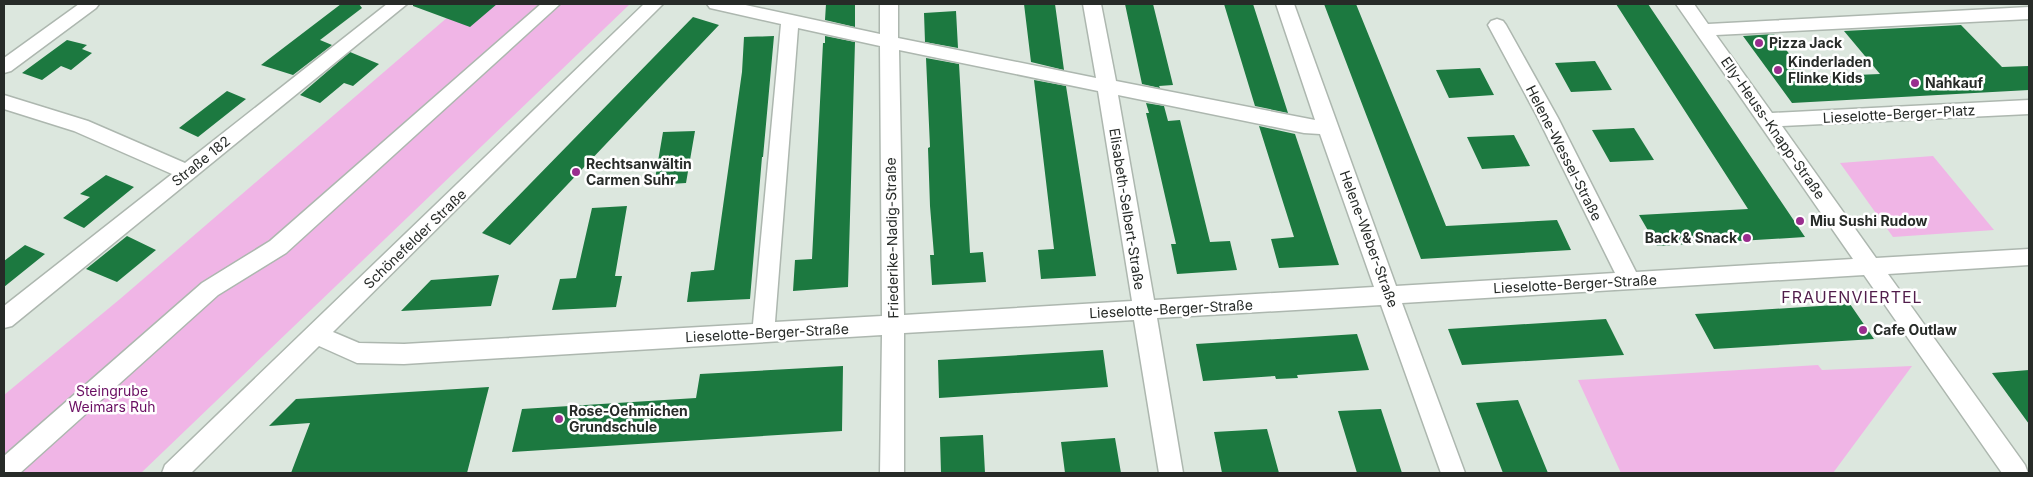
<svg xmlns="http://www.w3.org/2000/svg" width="2033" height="477" font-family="Inter,sans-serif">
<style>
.green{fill:#f0b5e6}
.building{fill:#1c7940}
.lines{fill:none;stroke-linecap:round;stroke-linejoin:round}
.minor-casing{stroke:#adb7af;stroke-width:3}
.minor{fill:#fff;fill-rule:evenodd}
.poi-dot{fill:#992d8e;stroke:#fff;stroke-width:2}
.labels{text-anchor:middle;stroke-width:5;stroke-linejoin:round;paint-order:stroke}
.poi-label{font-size:14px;font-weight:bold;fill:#272b28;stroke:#fff;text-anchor:start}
.street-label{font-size:14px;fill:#272b28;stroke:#fff}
.park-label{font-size:14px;fill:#6a0e62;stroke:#fff}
.quarter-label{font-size:16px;letter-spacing:1px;fill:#511d4b;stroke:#fff}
</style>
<rect width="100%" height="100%" fill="#dce7de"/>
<path class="green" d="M 463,4 L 630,4 L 141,473 L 4,473 L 4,395 L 120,299 Z
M 1933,156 L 1994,230 L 1893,237 L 1840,163 Z
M 1818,365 L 1822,370 L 1912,366 L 1833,473 L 1621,473 L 1578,380 Z"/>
<path class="building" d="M 341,4 L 359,4 L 362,8 L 320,40 L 332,45 L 293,75 L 261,65 Z
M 413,4 L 497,4 L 470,27 L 413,6 Z
M 826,4 L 855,4 L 855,27 L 825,20 Z
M 1024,4 L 1055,4 L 1064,70 L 1031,62 Z
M 1125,4 L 1153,4 L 1173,85 L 1159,86 L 1160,88 L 1142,84 Z
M 1224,4 L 1253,4 L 1288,113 L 1255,106 Z
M 1324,4 L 1356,4 L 1446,226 L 1557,220 L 1571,250 L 1421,259 Z
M 1616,4 L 1648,4 L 1805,237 L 1657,246 L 1639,215 L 1748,209 Z
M 956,11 L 958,48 L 925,42 L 924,13 Z
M 693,17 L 719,25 L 510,245 L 482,233 Z
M 1961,25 L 2002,67 L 2029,66 L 2029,90 L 1792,103 L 1743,36 L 1774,34 L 1807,77 L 1880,74 L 1844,31 Z
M 774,36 L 763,157 L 762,157 L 750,299 L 687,302 L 691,272 L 714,270 L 742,72 L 744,37 Z
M 825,36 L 855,42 L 848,287 L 793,291 L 795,260 L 812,259 L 823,43 L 825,43 Z
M 67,40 L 87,45 L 82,49 L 92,53 L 71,70 L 61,66 L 42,80 L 22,73 Z
M 350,52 L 379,64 L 353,86 L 344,83 L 320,103 L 300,95 Z
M 926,58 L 959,64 L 970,253 L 983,252 L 986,282 L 932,285 L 930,255 L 934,255 L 930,206 L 928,148 L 930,147 Z
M 1595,61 L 1612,90 L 1571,92 L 1555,63 Z
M 1480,68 L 1494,95 L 1449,98 L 1436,70 Z
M 1034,80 L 1066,86 L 1096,276 L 1041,279 L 1038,250 L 1054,249 Z
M 227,91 L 246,99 L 198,137 L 179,128 Z
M 1146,103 L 1164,106 L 1168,121 L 1180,120 L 1210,242 L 1230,241 L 1237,270 L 1177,274 L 1171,244 L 1176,244 L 1146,113 L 1149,113 Z
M 1259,126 L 1295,134 L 1339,265 L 1279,268 L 1271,239 L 1294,237 Z
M 1634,128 L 1654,160 L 1610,162 L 1592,130 Z
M 695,131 L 686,183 L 654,185 L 663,132 Z
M 1514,135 L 1530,166 L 1482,169 L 1467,137 Z
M 106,175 L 134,187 L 84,228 L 63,218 L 90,197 L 80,194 Z
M 627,206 L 615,276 L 622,276 L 616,307 L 552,310 L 560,279 L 576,278 L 592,208 Z
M 127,236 L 156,250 L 117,282 L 86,269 Z
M 25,245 L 45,254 L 4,287 L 4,261 Z
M 499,275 L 491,306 L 401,311 L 431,280 Z
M 1850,304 L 1874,339 L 1714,349 L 1695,314 Z
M 1606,319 L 1624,355 L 1462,365 L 1448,329 Z
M 1357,334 L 1369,370 L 1297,375 L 1298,378 L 1276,379 L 1275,376 L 1203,381 L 1196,344 Z
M 1103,350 L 1108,387 L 939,398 L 938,360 Z
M 843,366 L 842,431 L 512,452 L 522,409 L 696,398 L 700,374 Z
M 2029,370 L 2029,424 L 1992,373 Z
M 489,387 L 467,473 L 291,473 L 310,423 L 269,426 L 296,399 Z
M 1518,400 L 1548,473 L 1503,473 L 1476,403 Z
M 1381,409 L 1402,473 L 1357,473 L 1338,411 Z
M 1267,429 L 1279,473 L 1222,473 L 1214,432 Z
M 983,435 L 985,473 L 941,473 L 940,437 Z
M 1115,438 L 1121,473 L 1065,473 L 1061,442 Z"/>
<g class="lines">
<defs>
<path id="minor" d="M 79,4 L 99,4 L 96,8 L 11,71 L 4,73 L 4,58 Z
M 387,4 L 407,4 L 12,326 L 4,328 L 4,306 L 172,174 L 74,131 L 4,109 L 4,95 L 88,121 L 185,163 Z
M 541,4 L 560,4 L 286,253 L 218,295 L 20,473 L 4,473 L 4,456 L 202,283 L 270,241 Z
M 644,4 L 663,4 L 333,332 L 359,343 L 404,344 L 753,324 L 781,24 L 710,8 L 707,4 L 741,4 L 880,34 L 880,4 L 898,4 L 898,38 L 1096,78 L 1083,4 L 1101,4 L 1116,81 L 1315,120 L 1276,4 L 1294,4 L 1396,286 L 1615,273 L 1538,118 L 1488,25 L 1491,21 L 1497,19 L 1503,21 L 1506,25 L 1558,118 L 1636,272 L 1853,259 L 1676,4 L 1694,4 L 1708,24 L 2029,7 L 2029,19 L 1716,35 L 1772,113 L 2029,100 L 2029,114 L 1782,126 L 1876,258 L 2029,249 L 2029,265 L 1888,274 L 2025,465 L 2028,473 L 2002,473 L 1864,275 L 1402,303 L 1465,473 L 1441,473 L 1381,305 L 1157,318 L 1183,473 L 1159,473 L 1134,320 L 904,333 L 904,473 L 880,473 L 882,335 L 404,364 L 357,363 L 319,346 L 191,473 L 162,473 L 165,465 ZM 798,28 L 880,46 L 882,316 L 775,322 ZM 899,50 L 1098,91 L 1132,301 L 904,315 ZM 1118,95 L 1304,133 L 1320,134 L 1374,287 L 1154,300 Z"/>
</defs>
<use href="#minor" class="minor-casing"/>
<use href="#minor" class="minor"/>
</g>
<g class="poi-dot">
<circle cx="1759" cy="43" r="5"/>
<circle cx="1778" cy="70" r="5"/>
<circle cx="1915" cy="83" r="5"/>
<circle cx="576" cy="172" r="5"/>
<circle cx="1800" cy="221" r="5"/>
<circle cx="1747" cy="238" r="5"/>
<circle cx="1863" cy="330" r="5"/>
<circle cx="559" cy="419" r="5"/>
</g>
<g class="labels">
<g class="poi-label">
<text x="1769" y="48">Pizza Jack</text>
<text x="1788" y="67">Kinderladen<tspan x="1788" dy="16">Flinke Kids</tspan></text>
<text x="1925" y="88">Nahkauf</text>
<text x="586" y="169">Rechtsanwältin<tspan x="586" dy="16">Carmen Suhr</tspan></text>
<text x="1810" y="226">Miu Sushi Rudow</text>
<text x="1737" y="243" text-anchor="end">Back &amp; Snack</text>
<text x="1873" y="335">Cafe Outlaw</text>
<text x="569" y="416">Rose-Oehmichen<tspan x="569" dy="16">Grundschule</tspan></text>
</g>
<g class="street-label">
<text transform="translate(1899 114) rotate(-3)" y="5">Lieselotte-Berger-Platz</text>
<text transform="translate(1773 128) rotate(55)" y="5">Elly-Heuss-Knapp-Straße</text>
<text transform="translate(1564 153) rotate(63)" y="5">Helene-Wessel-Straße</text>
<text transform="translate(201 161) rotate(-39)" y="5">Straße 182</text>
<text transform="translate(1127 209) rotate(81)" y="5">Elisabeth-Selbert-Straße</text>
<text transform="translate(892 238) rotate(-91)" y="5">Friederike-Nadig-Straße</text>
<text transform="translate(415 239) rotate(-44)" y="5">Schönefelder Straße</text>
<text transform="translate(1369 239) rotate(70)" y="5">Helene-Weber-Straße</text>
<text transform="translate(1575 284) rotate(-3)" y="5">Lieselotte-Berger-Straße</text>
<text transform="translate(1171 309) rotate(-3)" y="5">Lieselotte-Berger-Straße</text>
<text transform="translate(767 333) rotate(-3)" y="5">Lieselotte-Berger-Straße</text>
</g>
<g class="park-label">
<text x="112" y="396">Steingrube<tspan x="112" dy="16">Weimars Ruh</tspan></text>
</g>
<g class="quarter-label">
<text x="1852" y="303">FRAUENVIERTEL</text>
</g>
</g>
<rect width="2033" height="477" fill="none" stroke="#272b28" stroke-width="10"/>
</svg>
